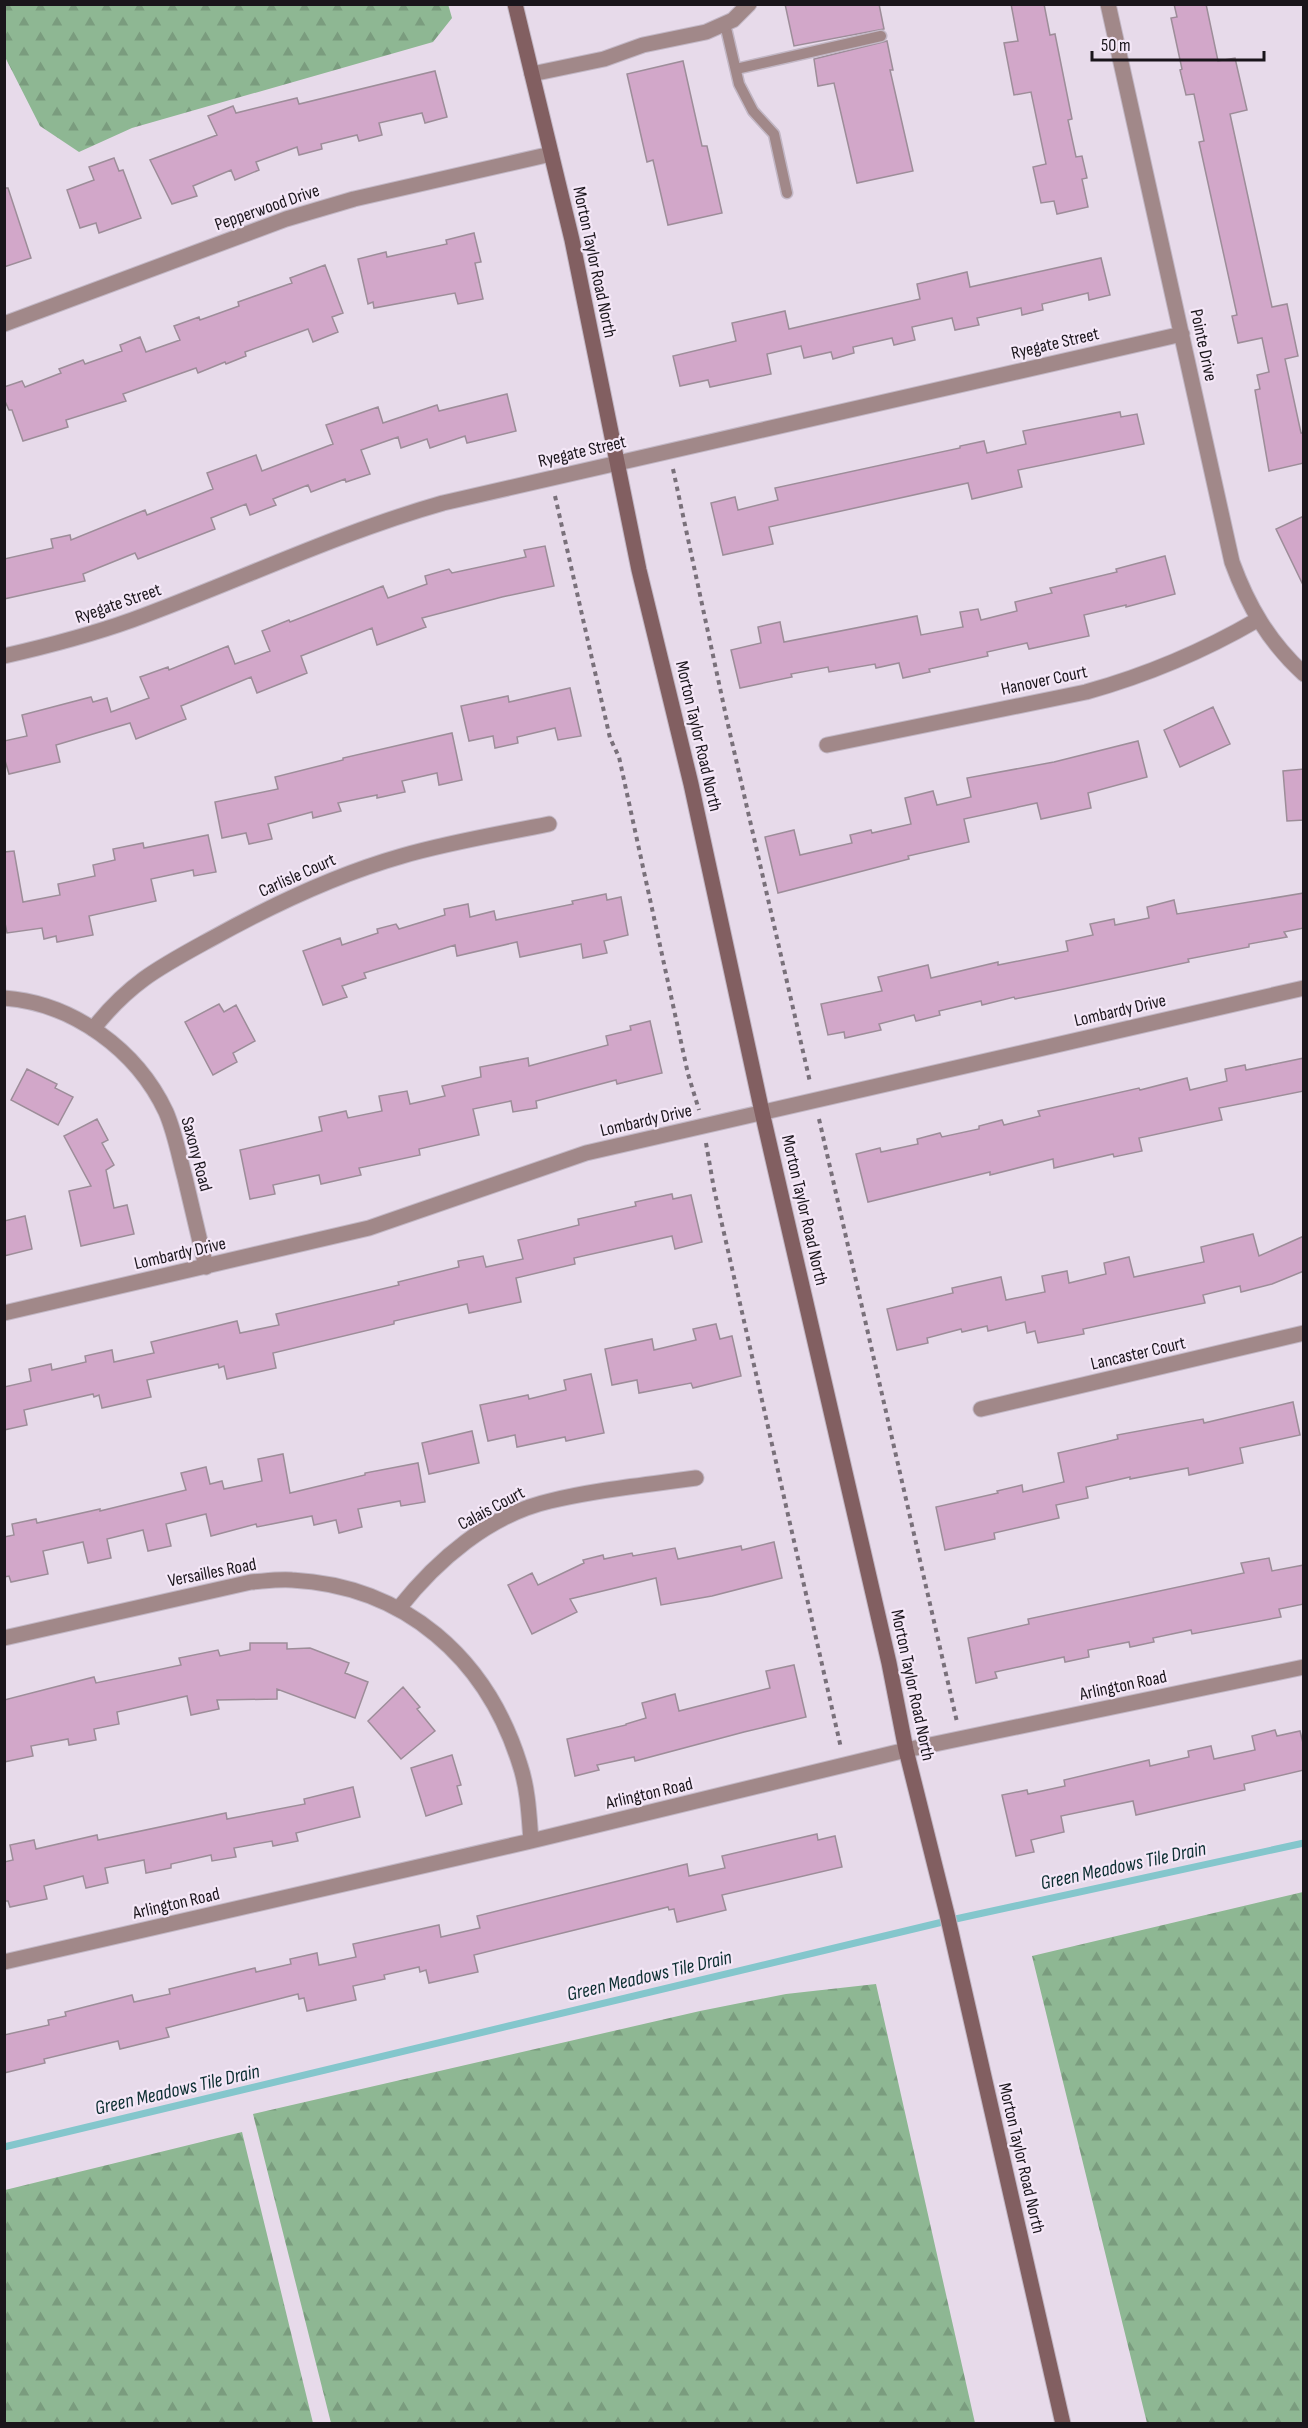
<svg xmlns="http://www.w3.org/2000/svg" width="1308" height="2428" font-family="'Sofia Sans Condensed',sans-serif">
<style>
.forest{fill:url(#forest-firs)}
.lines{fill:none;stroke-linecap:round;stroke-linejoin:round}
.stream{stroke:#84c6cc;stroke-width:7}
.building{fill:#d2a7c9;stroke:#9d8d99;stroke-width:1.5}
.lane-casing{stroke:#c2b7c5;stroke-width:13}
.street-casing{stroke:#c2b7c5;stroke-width:17}
.secondary-casing{stroke:#c2b7c5;stroke-width:17}
.path{stroke:#79707a;stroke-width:4;stroke-dasharray:4.5 4.5;stroke-linecap:butt}
.lane{stroke:#a18889;stroke-width:10}
.street{stroke:#a18889;stroke-width:15}
.secondary{stroke:#825f61;stroke-width:15}
.labels{text-anchor:middle;stroke-width:4.5;stroke-linejoin:round;paint-order:stroke}
.street-label{font-size:18px;fill:#1a151b;stroke:#f4e7f7}
.water-label{font-size:20px;font-style:italic;fill:#0c2e31;stroke:#f4e7f7}
</style>
<defs>
<pattern id="forest-firs" width="22" height="20" patternUnits="userSpaceOnUse" patternTransform="scale(1.5)"><rect width="22" height="20" fill="#8eb793"/><path d="M5 1l3.5 6h-7zM16 11l3.5 6h-7z" fill="#7a9c7e"/></pattern>
</defs>
<rect width="100%" height="100%" fill="#e7daea"/>
<path class="forest" d="M 448,4 L 452,18 L 433,42 L 132,128 L 79,152 L 40,126 L 5,57 L 5,5 Z
M 1303,1892 L 1303,2423 L 1147,2423 L 1032,1956 Z
M 876,1984 L 975,2423 L 331,2423 L 253,2114 L 700,2011 L 786,1994 Z
M 242,2132 L 313,2423 L 5,2423 L 5,2190 Z"/>
<g class="lines">
<path class="stream" d="M 4,2147 L 951,1920 L 1304,1843"/>
</g>
<path class="building" d="M 785,4 L 879,4 L 884,29 L 794,46 Z
M 1011,4 L 1044,4 L 1050,35 L 1055,34 L 1072,119 L 1068,120 L 1076,157 L 1082,156 L 1087,178 L 1082,179 L 1088,207 L 1057,214 L 1054,201 L 1041,203 L 1033,167 L 1046,164 L 1031,92 L 1014,95 L 1004,43 L 1018,41 Z
M 1174,4 L 1206,4 L 1218,61 L 1235,58 L 1247,110 L 1230,114 L 1272,307 L 1287,304 L 1298,356 L 1285,359 L 1301,433 L 1304,433 L 1304,463 L 1269,471 L 1255,390 L 1260,389 L 1257,375 L 1269,372 L 1262,338 L 1238,343 L 1232,316 L 1237,315 L 1199,142 L 1204,141 L 1194,94 L 1186,95 L 1180,70 L 1182,69 L 1171,18 L 1177,17 Z
M 887,41 L 893,70 L 890,70 L 913,171 L 857,183 L 834,83 L 818,86 L 814,59 Z
M 683,61 L 702,146 L 707,146 L 722,213 L 668,225 L 653,160 L 647,162 L 627,74 Z
M 435,71 L 447,117 L 425,123 L 422,113 L 379,123 L 382,135 L 359,141 L 357,135 L 321,144 L 322,149 L 299,155 L 297,147 L 256,162 L 259,170 L 235,180 L 231,170 L 193,186 L 197,196 L 172,204 L 150,160 L 217,135 L 208,116 L 233,106 L 236,113 L 297,98 L 299,104 Z
M 114,158 L 119,171 L 123,170 L 141,218 L 99,233 L 96,223 L 80,228 L 67,190 L 94,180 L 89,167 Z
M 4,188 L 8,188 L 31,258 L 4,267 Z
M 474,233 L 481,262 L 475,263 L 483,299 L 458,304 L 455,293 L 374,308 L 373,302 L 368,304 L 358,259 L 386,252 L 387,257 L 447,244 L 446,240 Z
M 1101,258 L 1110,295 L 1089,300 L 1088,293 L 1042,304 L 1043,310 L 1022,315 L 1021,308 L 977,318 L 979,325 L 955,330 L 952,318 L 912,327 L 915,340 L 894,345 L 892,338 L 853,347 L 854,353 L 833,359 L 831,352 L 804,358 L 801,346 L 767,354 L 771,374 L 710,387 L 708,380 L 680,386 L 673,356 L 736,341 L 732,323 L 785,311 L 789,329 L 920,299 L 917,284 L 967,272 L 970,287 Z
M 325,265 L 343,313 L 332,317 L 338,332 L 313,342 L 308,329 L 245,352 L 246,356 L 226,364 L 225,362 L 198,373 L 196,368 L 123,394 L 126,401 L 66,420 L 68,427 L 23,441 L 12,410 L 9,410 L 4,399 L 4,387 L 22,381 L 25,387 L 61,373 L 59,369 L 83,360 L 85,364 L 122,351 L 120,345 L 140,337 L 146,352 L 180,340 L 174,326 L 199,317 L 200,320 L 239,306 L 238,302 L 292,283 L 290,278 Z
M 507,394 L 516,431 L 467,443 L 465,436 L 430,448 L 427,439 L 401,448 L 398,437 L 361,450 L 370,474 L 346,482 L 345,479 L 311,492 L 308,485 L 273,499 L 276,505 L 250,515 L 246,504 L 211,518 L 215,529 L 138,559 L 135,553 L 83,574 L 85,581 L 4,599 L 4,559 L 53,548 L 51,539 L 70,535 L 71,540 L 145,510 L 147,515 L 213,489 L 207,473 L 256,455 L 262,471 L 333,444 L 326,425 L 378,407 L 383,423 L 437,405 L 439,411 Z
M 1120,412 L 1121,417 L 1137,414 L 1144,444 L 1018,470 L 1022,487 L 972,499 L 968,483 L 769,527 L 773,544 L 723,555 L 711,503 L 735,497 L 738,510 L 778,500 L 775,488 L 960,448 L 960,446 L 984,441 L 987,453 L 1026,444 L 1023,431 Z
M 1304,516 L 1304,587 L 1276,529 Z
M 545,546 L 554,586 L 502,597 L 422,618 L 426,627 L 377,645 L 372,628 L 301,656 L 307,673 L 257,693 L 251,677 L 181,706 L 186,719 L 136,739 L 130,723 L 56,745 L 60,762 L 9,774 L 4,757 L 4,741 L 27,736 L 22,715 L 91,697 L 93,702 L 107,698 L 111,712 L 149,698 L 140,677 L 168,667 L 169,670 L 228,646 L 235,664 L 270,651 L 262,631 L 289,620 L 290,622 L 383,586 L 388,598 L 427,584 L 425,576 L 449,569 L 452,573 L 526,557 L 524,550 Z
M 1165,556 L 1175,594 L 1126,607 L 1126,605 L 1084,615 L 1089,636 L 1029,649 L 1027,643 L 987,652 L 988,656 L 929,669 L 930,672 L 903,678 L 899,663 L 876,668 L 875,664 L 829,672 L 828,667 L 791,674 L 792,677 L 740,688 L 731,650 L 761,643 L 758,627 L 780,622 L 784,642 L 917,616 L 921,635 L 963,627 L 960,612 L 978,609 L 981,620 L 1017,611 L 1015,602 L 1052,593 L 1050,588 L 1117,572 L 1116,569 Z
M 570,688 L 581,736 L 558,740 L 555,728 L 517,737 L 518,743 L 495,748 L 493,736 L 469,741 L 461,706 L 508,696 L 509,702 Z
M 1213,707 L 1230,744 L 1180,767 L 1164,730 Z
M 452,733 L 462,780 L 439,785 L 437,773 L 402,781 L 405,792 L 377,798 L 377,795 L 338,803 L 341,811 L 313,818 L 312,812 L 268,824 L 272,839 L 249,844 L 246,833 L 222,838 L 215,802 L 278,789 L 275,777 L 343,760 L 343,758 Z
M 1138,741 L 1147,777 L 1088,793 L 1091,808 L 1041,819 L 1037,803 L 964,819 L 969,842 L 908,856 L 909,859 L 778,893 L 765,837 L 794,830 L 800,855 L 852,843 L 850,835 L 871,830 L 872,833 L 911,824 L 905,798 L 933,791 L 937,805 L 971,797 L 967,778 L 1054,762 Z
M 1304,769 L 1304,820 L 1287,821 L 1283,771 Z
M 208,835 L 216,872 L 194,876 L 193,870 L 151,879 L 156,901 L 89,916 L 93,935 L 57,942 L 56,936 L 44,939 L 42,928 L 7,933 L 4,918 L 4,852 L 14,851 L 23,902 L 60,895 L 58,884 L 95,876 L 93,865 L 115,860 L 113,849 L 143,843 L 144,848 Z
M 1304,893 L 1304,928 L 1284,932 L 1287,937 L 1249,944 L 1249,947 L 1188,959 L 1189,962 L 1064,989 L 1015,999 L 1014,997 L 982,1005 L 981,1001 L 939,1011 L 940,1015 L 916,1021 L 914,1015 L 879,1024 L 881,1030 L 845,1038 L 844,1032 L 828,1035 L 821,1004 L 882,991 L 878,977 L 928,965 L 931,978 L 998,962 L 998,965 L 1068,951 L 1066,941 L 1093,935 L 1090,924 L 1114,919 L 1115,925 L 1149,918 L 1147,907 L 1174,900 L 1177,914 Z
M 606,894 L 607,900 L 621,897 L 628,935 L 604,941 L 607,953 L 583,958 L 581,944 L 520,957 L 517,942 L 457,956 L 455,945 L 364,973 L 366,978 L 342,986 L 347,997 L 323,1005 L 303,951 L 340,938 L 342,945 L 378,933 L 377,929 L 396,924 L 399,929 L 445,915 L 444,909 L 468,904 L 470,917 L 494,911 L 496,920 L 573,904 L 572,901 Z
M 219,1004 L 224,1012 L 236,1005 L 255,1041 L 233,1053 L 237,1062 L 213,1075 L 185,1022 Z
M 650,1021 L 662,1073 L 617,1084 L 616,1080 L 536,1101 L 537,1108 L 513,1112 L 511,1101 L 473,1109 L 479,1135 L 419,1149 L 420,1155 L 359,1168 L 361,1175 L 321,1184 L 319,1175 L 273,1185 L 275,1194 L 250,1199 L 240,1150 L 322,1131 L 319,1117 L 346,1111 L 348,1118 L 382,1111 L 379,1096 L 407,1091 L 410,1104 L 445,1096 L 442,1086 L 481,1077 L 480,1067 L 528,1058 L 529,1066 L 608,1045 L 606,1036 L 631,1030 L 630,1026 Z
M 1304,1058 L 1304,1091 L 1219,1108 L 1222,1120 L 1139,1138 L 1142,1151 L 1114,1157 L 1113,1154 L 1054,1168 L 1053,1159 L 990,1175 L 990,1172 L 868,1202 L 856,1154 L 880,1148 L 881,1152 L 918,1144 L 917,1139 L 940,1133 L 942,1137 L 979,1129 L 979,1126 L 1002,1120 L 1004,1125 L 1040,1116 L 1038,1111 L 1139,1088 L 1140,1090 L 1187,1078 L 1190,1090 L 1227,1081 L 1225,1069 L 1245,1065 L 1246,1070 Z
M 27,1069 L 57,1084 L 55,1088 L 73,1097 L 58,1125 L 11,1100 Z
M 97,1119 L 108,1140 L 102,1143 L 114,1165 L 106,1170 L 114,1208 L 127,1205 L 134,1234 L 81,1246 L 69,1191 L 91,1186 L 64,1136 Z
M 672,1194 L 673,1199 L 691,1195 L 702,1242 L 675,1249 L 672,1236 L 574,1258 L 575,1264 L 516,1278 L 521,1302 L 469,1313 L 467,1304 L 394,1321 L 394,1324 L 273,1353 L 276,1368 L 227,1379 L 224,1366 L 219,1368 L 218,1364 L 147,1380 L 151,1397 L 102,1408 L 99,1395 L 94,1397 L 93,1394 L 24,1410 L 27,1425 L 4,1430 L 4,1387 L 31,1381 L 29,1369 L 51,1364 L 52,1370 L 86,1362 L 85,1356 L 112,1350 L 114,1362 L 154,1353 L 151,1342 L 237,1321 L 240,1333 L 279,1325 L 276,1314 L 399,1285 L 398,1282 L 459,1267 L 458,1261 L 483,1256 L 486,1267 L 523,1259 L 518,1240 L 579,1225 L 578,1219 L 636,1206 L 635,1202 Z
M 25,1216 L 32,1249 L 4,1256 L 4,1221 Z
M 1253,1234 L 1259,1256 L 1304,1236 L 1304,1271 L 1272,1284 L 1241,1292 L 1240,1286 L 1203,1295 L 1205,1303 L 1083,1329 L 1084,1334 L 1038,1343 L 1035,1331 L 1027,1333 L 1025,1322 L 988,1331 L 987,1326 L 962,1332 L 961,1329 L 927,1338 L 928,1343 L 897,1350 L 887,1309 L 953,1293 L 952,1288 L 1001,1277 L 1006,1300 L 1045,1292 L 1042,1276 L 1067,1271 L 1069,1283 L 1106,1274 L 1104,1263 L 1129,1257 L 1134,1277 L 1204,1262 L 1201,1247 Z
M 716,1324 L 720,1339 L 732,1336 L 741,1376 L 693,1388 L 691,1383 L 639,1393 L 637,1380 L 612,1385 L 605,1349 L 652,1339 L 654,1350 L 696,1340 L 693,1329 Z
M 591,1374 L 604,1433 L 566,1441 L 565,1437 L 517,1447 L 515,1435 L 488,1441 L 480,1405 L 528,1395 L 529,1399 L 566,1390 L 564,1380 Z
M 1293,1402 L 1300,1435 L 1240,1448 L 1243,1463 L 1189,1475 L 1188,1468 L 1130,1479 L 1130,1477 L 1086,1487 L 1088,1498 L 1056,1505 L 1059,1518 L 994,1533 L 995,1539 L 945,1550 L 936,1507 L 998,1493 L 997,1491 L 1022,1485 L 1023,1492 L 1064,1482 L 1058,1453 L 1118,1439 L 1117,1435 L 1203,1419 L 1204,1423 Z
M 472,1431 L 479,1463 L 429,1474 L 422,1443 Z
M 283,1454 L 290,1493 L 365,1475 L 365,1473 L 418,1463 L 425,1502 L 401,1506 L 400,1501 L 358,1509 L 362,1527 L 339,1533 L 336,1520 L 314,1525 L 312,1516 L 257,1527 L 256,1524 L 211,1536 L 206,1514 L 166,1524 L 171,1546 L 148,1551 L 143,1530 L 107,1539 L 111,1558 L 88,1563 L 83,1542 L 43,1551 L 48,1574 L 11,1582 L 9,1576 L 4,1577 L 4,1537 L 14,1535 L 12,1524 L 36,1519 L 37,1523 L 100,1509 L 100,1511 L 186,1490 L 181,1473 L 206,1467 L 210,1484 L 222,1481 L 224,1489 L 262,1481 L 258,1459 Z
M 774,1542 L 782,1578 L 712,1596 L 661,1605 L 656,1578 L 570,1599 L 577,1612 L 532,1634 L 508,1585 L 532,1573 L 538,1585 L 584,1563 L 583,1560 L 603,1555 L 604,1559 L 632,1553 L 633,1556 L 675,1548 L 678,1559 L 741,1546 L 742,1550 Z
M 1269,1558 L 1272,1571 L 1304,1565 L 1304,1604 L 1279,1609 L 1281,1617 L 1192,1634 L 1191,1630 L 1153,1638 L 1154,1642 L 1130,1647 L 1129,1642 L 1088,1650 L 1089,1657 L 1065,1662 L 1064,1657 L 995,1672 L 997,1678 L 976,1683 L 968,1638 L 1029,1624 L 1028,1619 L 1244,1573 L 1241,1563 Z
M 250,1643 L 287,1643 L 287,1649 L 310,1648 L 349,1663 L 345,1673 L 368,1682 L 355,1718 L 277,1689 L 277,1699 L 217,1700 L 219,1709 L 191,1715 L 187,1696 L 117,1712 L 119,1724 L 94,1729 L 96,1740 L 69,1745 L 68,1739 L 31,1746 L 33,1756 L 4,1762 L 4,1700 L 94,1677 L 96,1683 L 181,1665 L 179,1658 L 218,1650 L 220,1656 L 250,1650 Z
M 794,1665 L 806,1717 L 744,1732 L 635,1761 L 634,1757 L 597,1765 L 599,1770 L 575,1776 L 567,1739 L 626,1725 L 626,1724 L 646,1718 L 642,1703 L 675,1694 L 679,1711 L 770,1688 L 766,1671 Z
M 403,1687 L 420,1707 L 417,1709 L 435,1731 L 401,1759 L 368,1721 Z
M 1275,1730 L 1277,1736 L 1300,1731 L 1304,1747 L 1304,1770 L 1244,1784 L 1245,1790 L 1136,1815 L 1133,1801 L 1061,1816 L 1064,1832 L 1031,1840 L 1034,1852 L 1016,1856 L 1002,1795 L 1027,1790 L 1028,1794 L 1065,1786 L 1064,1780 L 1149,1760 L 1150,1766 L 1189,1757 L 1188,1751 L 1211,1746 L 1214,1759 L 1255,1750 L 1252,1736 Z
M 452,1755 L 461,1785 L 457,1786 L 462,1804 L 426,1816 L 411,1768 Z
M 353,1787 L 360,1817 L 296,1833 L 298,1841 L 273,1846 L 272,1841 L 234,1848 L 236,1857 L 212,1861 L 211,1855 L 171,1864 L 171,1868 L 146,1873 L 144,1860 L 105,1868 L 108,1883 L 86,1888 L 83,1876 L 44,1886 L 47,1899 L 10,1907 L 8,1901 L 4,1901 L 4,1862 L 13,1860 L 10,1845 L 34,1840 L 36,1849 L 97,1835 L 98,1840 L 226,1813 L 227,1819 L 305,1804 L 304,1799 Z
M 817,1834 L 818,1840 L 835,1836 L 842,1867 L 722,1895 L 726,1910 L 677,1922 L 674,1909 L 669,1910 L 668,1907 L 474,1955 L 478,1972 L 429,1983 L 426,1970 L 420,1972 L 419,1967 L 384,1975 L 385,1979 L 353,1986 L 356,2000 L 307,2011 L 304,1998 L 299,1999 L 298,1994 L 166,2028 L 169,2037 L 120,2049 L 118,2041 L 44,2059 L 45,2063 L 4,2073 L 4,2035 L 49,2025 L 48,2020 L 66,2016 L 65,2012 L 132,1995 L 134,2002 L 170,1994 L 169,1989 L 255,1968 L 256,1972 L 291,1964 L 290,1959 L 317,1953 L 319,1965 L 356,1957 L 353,1944 L 439,1925 L 441,1937 L 480,1928 L 477,1916 L 687,1864 L 689,1876 L 725,1868 L 722,1856 Z"/>
<g class="lines">
<defs>
<path id="lane" d="M 725,24 L 739,84 L 753,111 L 774,134 L 787,193
M 736,69 L 881,36"/>
<path id="street" d="M 1108,4 L 1232,562 C 1248,606 1269,642 1304,674
M 532,74 L 604,59 L 643,45 L 706,32 L 733,20 L 749,4
M 4,324 L 286,219 L 354,199 L 551,154
M 4,656 C 48,646 90,635 132,620 C 236,582 337,533 443,503 L 1182,334
M 827,745 L 1086,692 C 1147,675 1202,652 1257,620
M 4,998 C 73,1003 137,1050 166,1112 C 175,1133 179,1156 185,1178 C 192,1208 199,1237 206,1267
M 93,1029 C 130,982 160,967 211,939 C 272,905 335,875 402,856 C 450,842 500,834 549,824
M 4,1313 L 369,1228 L 586,1153 L 1304,988
M 981,1409 L 1304,1333
M 399,1608 C 437,1560 489,1515 550,1501 C 598,1489 648,1485 696,1478
M 4,1638 L 251,1582 C 265,1581 279,1579 292,1580 C 405,1586 487,1658 520,1765 C 528,1789 529,1815 531,1841
M 4,1962 L 531,1841 L 906,1750 L 1304,1667"/>
<path id="secondary" d="M 515,4 L 572,240 L 639,570 L 691,784 L 762,1112 L 889,1663 L 906,1750 L 947,1914 L 1063,2424"/>
</defs>
<use href="#lane" class="lane-casing"/>
<use href="#street" class="street-casing"/>
<use href="#secondary" class="secondary-casing"/>
<path class="path" d="M 673,469 L 726,716 L 810,1082
M 555,496 L 610,738 L 619,757 L 688,1074 L 699,1110
M 819,1119 L 957,1722
M 706,1143 L 714,1189 L 841,1748"/>
<use href="#lane" class="lane"/>
<use href="#street" class="street"/>
<use href="#secondary" class="secondary"/>
</g>
<g class="labels">
<g class="street-label">
<text transform="translate(267 207) rotate(-19)" y="6">Pepperwood Drive</text>
<text transform="translate(595 262) rotate(78)" y="6">Morton Taylor Road North</text>
<text transform="translate(1055 343) rotate(-13)" y="6">Ryegate Street</text>
<text transform="translate(1204 345) rotate(78)" y="6">Pointe Drive</text>
<text transform="translate(582 451) rotate(-13)" y="6">Ryegate Street</text>
<text transform="translate(118 603) rotate(-19)" y="6">Ryegate Street</text>
<text transform="translate(1044 680) rotate(-12)" y="6">Hanover Court</text>
<text transform="translate(699 736) rotate(77)" y="6">Morton Taylor Road North</text>
<text transform="translate(297 875) rotate(-24)" y="6">Carlisle Court</text>
<text transform="translate(1120 1010) rotate(-13)" y="6">Lombardy Drive</text>
<text transform="translate(646 1120) rotate(-13)" y="6">Lombardy Drive</text>
<text transform="translate(197 1154) rotate(75)" y="6">Saxony Road</text>
<text transform="translate(805 1210) rotate(77)" y="6">Morton Taylor Road North</text>
<text transform="translate(180 1253) rotate(-13)" y="6">Lombardy Drive</text>
<text transform="translate(1138 1353) rotate(-13)" y="6">Lancaster Court</text>
<text transform="translate(491 1508) rotate(-28)" y="6">Calais Court</text>
<text transform="translate(212 1572) rotate(-11)" y="6">Versailles Road</text>
<text transform="translate(913 1685) rotate(78)" y="6">Morton Taylor Road North</text>
<text transform="translate(1123 1685) rotate(-12)" y="6">Arlington Road</text>
<text transform="translate(649 1793) rotate(-13)" y="6">Arlington Road</text>
<text transform="translate(176 1903) rotate(-13)" y="6">Arlington Road</text>
<text transform="translate(1022 2158) rotate(77)" y="6">Morton Taylor Road North</text>
</g>
<g class="water-label">
<text transform="translate(1123 1865) rotate(-12)" y="7">Green Meadows Tile Drain</text>
<text transform="translate(649 1975) rotate(-13)" y="7">Green Meadows Tile Drain</text>
<text transform="translate(177 2089) rotate(-13)" y="7">Green Meadows Tile Drain</text>
</g>
</g>
<rect width="1308" height="2428" fill="none" stroke="#1a151b" stroke-width="12"/>
<path d="M1092 51v9h172v-9" fill="none" stroke="#1a151b" stroke-width="3"/>
<text x="1101" y="51" font-size="18" fill="#1a151b" stroke="#f4e7f7" stroke-width="4.5" paint-order="stroke">50 m</text>
</svg>
